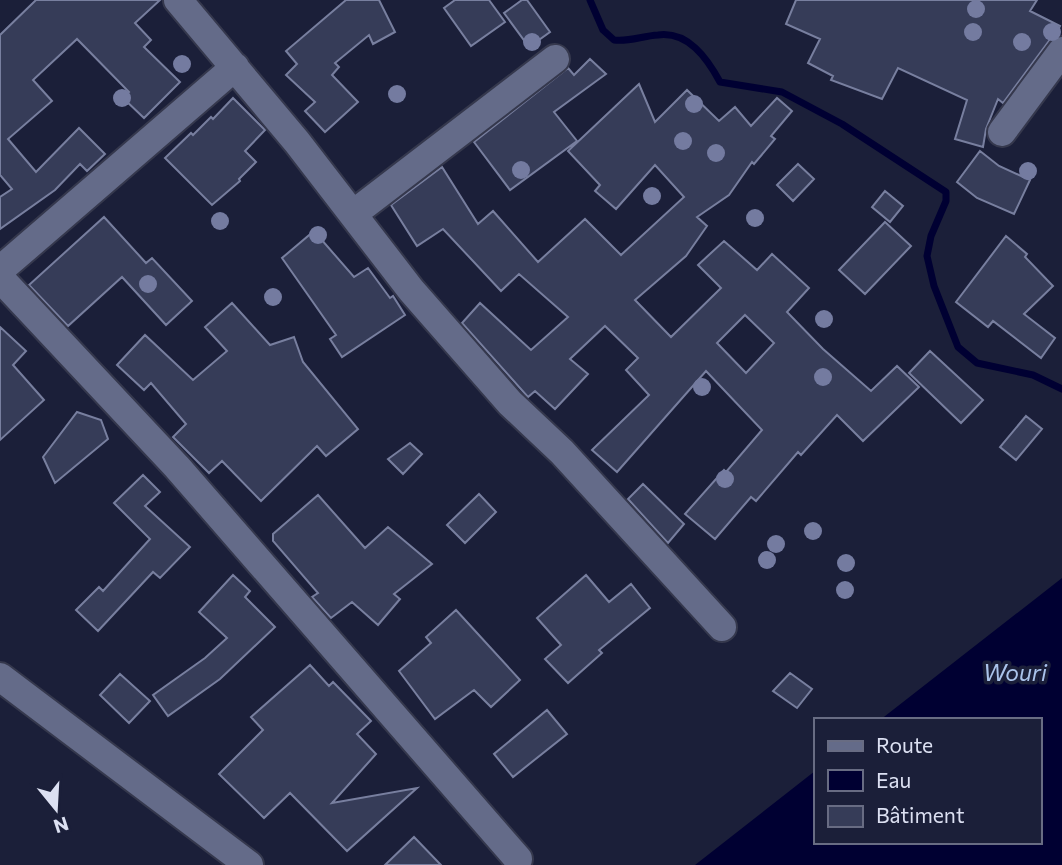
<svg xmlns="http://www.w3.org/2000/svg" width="1062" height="865" font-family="Commissioner,sans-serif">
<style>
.water{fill:#000032}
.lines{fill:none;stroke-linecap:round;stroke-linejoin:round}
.stream{stroke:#000032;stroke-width:7}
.building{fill:#363c58;stroke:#787f9f;stroke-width:2;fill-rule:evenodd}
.minor-casing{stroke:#35384d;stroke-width:32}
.minor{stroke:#646b89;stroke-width:28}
.tree{fill:#747ba0}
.labels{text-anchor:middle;stroke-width:7;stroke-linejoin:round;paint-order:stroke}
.water-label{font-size:23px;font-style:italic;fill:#aac3eb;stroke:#1b1f39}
</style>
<rect width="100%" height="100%" fill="#1b1f39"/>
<path class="water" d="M 1062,578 L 1062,865 L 695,865 L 815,771 L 815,842 L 1039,842 L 1039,720 L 880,720 Z"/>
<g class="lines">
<path class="stream" d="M 590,0 L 603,30 L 614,40 C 629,42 642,36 658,35 C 688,31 707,58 720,82 L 782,92 L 842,124 L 946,192 L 946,201 L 931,236 L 927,256 L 934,286 L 958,347 L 977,363 L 1033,375 L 1062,389"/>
</g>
<path class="building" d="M 36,0 L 160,0 L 135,23 L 151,40 L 144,47 L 180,82 L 144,118 L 123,98 L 129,92 L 77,39 L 33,80 L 52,101 L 8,139 L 36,172 L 79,128 L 105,154 L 87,171 L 80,164 L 55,190 L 0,229 L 0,197 L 12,189 L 0,175 L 0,35 Z
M 346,0 L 379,0 L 395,32 L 373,44 L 369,35 L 335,63 L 339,67 L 332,75 L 358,102 L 325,132 L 305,111 L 315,102 L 286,75 L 297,64 L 286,51 Z
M 455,0 L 489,0 L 505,22 L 471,46 L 444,8 Z
M 522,0 L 527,0 L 550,32 L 529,47 L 504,13 Z
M 796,0 L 1037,0 L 1030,11 L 1060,26 L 1055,36 L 1049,41 L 1003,103 L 998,99 L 986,129 L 983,147 L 955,139 L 967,100 L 898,68 L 882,99 L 831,80 L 833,76 L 808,63 L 820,39 L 786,24 Z
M 590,59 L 606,74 L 554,112 L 577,141 L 510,190 L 474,142 L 568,68 L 574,75 Z
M 639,84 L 655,122 L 687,90 L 719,121 L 735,107 L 751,126 L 777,98 L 792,111 L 771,136 L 775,139 L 754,164 L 752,162 L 729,195 L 697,217 L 707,226 L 686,256 L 635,300 L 671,337 L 721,288 L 698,265 L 724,241 L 757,270 L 772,254 L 809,288 L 787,312 L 823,349 L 871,391 L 897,366 L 919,387 L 863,441 L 837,415 L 801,455 L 798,452 L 756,501 L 751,497 L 715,539 L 685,514 L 724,470 L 726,472 L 762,430 L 706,371 L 617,472 L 592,450 L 649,395 L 626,370 L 638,358 L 605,326 L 570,359 L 588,374 L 555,409 L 535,391 L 528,397 L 462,323 L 480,303 L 531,350 L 568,317 L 519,274 L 501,291 L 443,229 L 417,246 L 391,205 L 442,167 L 478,224 L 493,211 L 538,262 L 585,219 L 621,255 L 684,197 L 655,165 L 616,209 L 595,191 L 600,185 L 568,151 ZM 745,315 L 774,343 L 746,373 L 717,343 Z
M 233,98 L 265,130 L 245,151 L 256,162 L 239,179 L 240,181 L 212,205 L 165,158 L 191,133 L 193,135 L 211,117 L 213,119 Z
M 980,151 L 999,166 L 1030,180 L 1014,214 L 977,198 L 957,182 Z
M 798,164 L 814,179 L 793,201 L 777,185 Z
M 885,191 L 903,206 L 890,222 L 872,207 Z
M 104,217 L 146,263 L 152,258 L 192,301 L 166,325 L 122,277 L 68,326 L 29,285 Z
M 885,222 L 911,246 L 865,294 L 839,270 Z
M 314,231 L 354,277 L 368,268 L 390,298 L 393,296 L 405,315 L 342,357 L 330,339 L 336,335 L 282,258 Z
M 1006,236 L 1027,254 L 1025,257 L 1053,286 L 1024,314 L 1055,338 L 1041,358 L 993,321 L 988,327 L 956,302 Z
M 232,303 L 270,345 L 294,337 L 303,362 L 358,429 L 326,456 L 317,446 L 261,501 L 222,461 L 209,473 L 173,437 L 186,424 L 151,383 L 144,390 L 117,365 L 145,335 L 193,380 L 227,351 L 205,327 Z
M 0,327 L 26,351 L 13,365 L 44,400 L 0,440 Z
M 930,351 L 983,400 L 961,423 L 909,373 Z
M 77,412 L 101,420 L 108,439 L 55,483 L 43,457 Z
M 1026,416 L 1042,429 L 1016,460 L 1000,447 Z
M 410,443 L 422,454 L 403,474 L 388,459 Z
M 143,475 L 160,492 L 145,506 L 190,547 L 160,578 L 153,572 L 98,631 L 76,610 L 99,587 L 103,591 L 150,539 L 114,503 Z
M 643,484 L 684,524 L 668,543 L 628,499 Z
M 479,494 L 496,512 L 465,543 L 447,525 Z
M 318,495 L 365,548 L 388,527 L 432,564 L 394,594 L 400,599 L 378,625 L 352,602 L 331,618 L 312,597 L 318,593 L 273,541 L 273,534 Z
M 233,575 L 250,591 L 245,597 L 275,627 L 220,679 L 168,716 L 153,695 L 205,658 L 227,638 L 199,612 Z
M 586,575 L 609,602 L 631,584 L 650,608 L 599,650 L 602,653 L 568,683 L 545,659 L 561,645 L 537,618 Z
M 456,610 L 520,680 L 491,707 L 474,690 L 435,719 L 399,671 L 431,643 L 426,637 Z
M 310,665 L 329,686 L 333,682 L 371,721 L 357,734 L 376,754 L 332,803 L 417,788 L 347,851 L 290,793 L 264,818 L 219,774 L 263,730 L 251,717 Z
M 790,673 L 812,689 L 797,708 L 773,691 Z
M 120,674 L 150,701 L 129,723 L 100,695 Z
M 547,710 L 567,734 L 513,777 L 494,754 Z
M 414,837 L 441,865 L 385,865 Z"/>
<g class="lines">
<defs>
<path id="minor" d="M 178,0 L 297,142 L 411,290 L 510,403 L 562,452 L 722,627
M 1002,132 L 1062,51
M 353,214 L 555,59
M 0,270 L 235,67
M 0,278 L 177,467 L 518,859
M 0,677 L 249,865"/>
</defs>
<use href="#minor" class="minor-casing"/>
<use href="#minor" class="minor"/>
</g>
<g class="tree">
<circle cx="976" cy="9" r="9"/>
<circle cx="973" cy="32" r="9"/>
<circle cx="1052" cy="32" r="9"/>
<circle cx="532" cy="42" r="9"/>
<circle cx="1022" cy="42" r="9"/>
<circle cx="182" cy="64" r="9"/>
<circle cx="397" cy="94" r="9"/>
<circle cx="122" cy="98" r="9"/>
<circle cx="694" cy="104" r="9"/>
<circle cx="683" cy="141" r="9"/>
<circle cx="716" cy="153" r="9"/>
<circle cx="521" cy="170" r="9"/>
<circle cx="1028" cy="171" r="9"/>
<circle cx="652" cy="196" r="9"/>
<circle cx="755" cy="218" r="9"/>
<circle cx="220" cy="221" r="9"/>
<circle cx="318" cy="235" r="9"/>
<circle cx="148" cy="284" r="9"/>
<circle cx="273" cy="297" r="9"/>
<circle cx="824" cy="319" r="9"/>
<circle cx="823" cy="377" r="9"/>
<circle cx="702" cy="387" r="9"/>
<circle cx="725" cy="479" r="9"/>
<circle cx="813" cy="531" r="9"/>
<circle cx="776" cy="544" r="9"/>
<circle cx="767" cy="560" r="9"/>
<circle cx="846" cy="563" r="9"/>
<circle cx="845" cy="590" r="9"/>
</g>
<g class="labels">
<g class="water-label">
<text x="1015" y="681">Wouri</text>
</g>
</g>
<rect x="814" y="718" width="228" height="126" fill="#1b1f39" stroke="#686c83" stroke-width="2"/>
<rect x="828" y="741" width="35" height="10" fill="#646b89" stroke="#686c83" stroke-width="2"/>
<text x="876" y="753" font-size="21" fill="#dce0f2">Route</text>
<rect x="828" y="770" width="35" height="21" fill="#000032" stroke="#686c83" stroke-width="2"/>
<text x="876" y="788" font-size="21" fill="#dce0f2">Eau</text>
<rect x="828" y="806" width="35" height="21" fill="#363c58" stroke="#686c83" stroke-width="2"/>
<text x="876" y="823" font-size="21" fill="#dce0f2">Bâtiment</text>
<g transform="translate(56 809) rotate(162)" stroke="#1b1f39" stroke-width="5" paint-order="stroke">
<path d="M0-5L12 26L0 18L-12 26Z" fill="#dce0f2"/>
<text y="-10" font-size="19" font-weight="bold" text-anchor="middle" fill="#dce0f2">N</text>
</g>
</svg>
